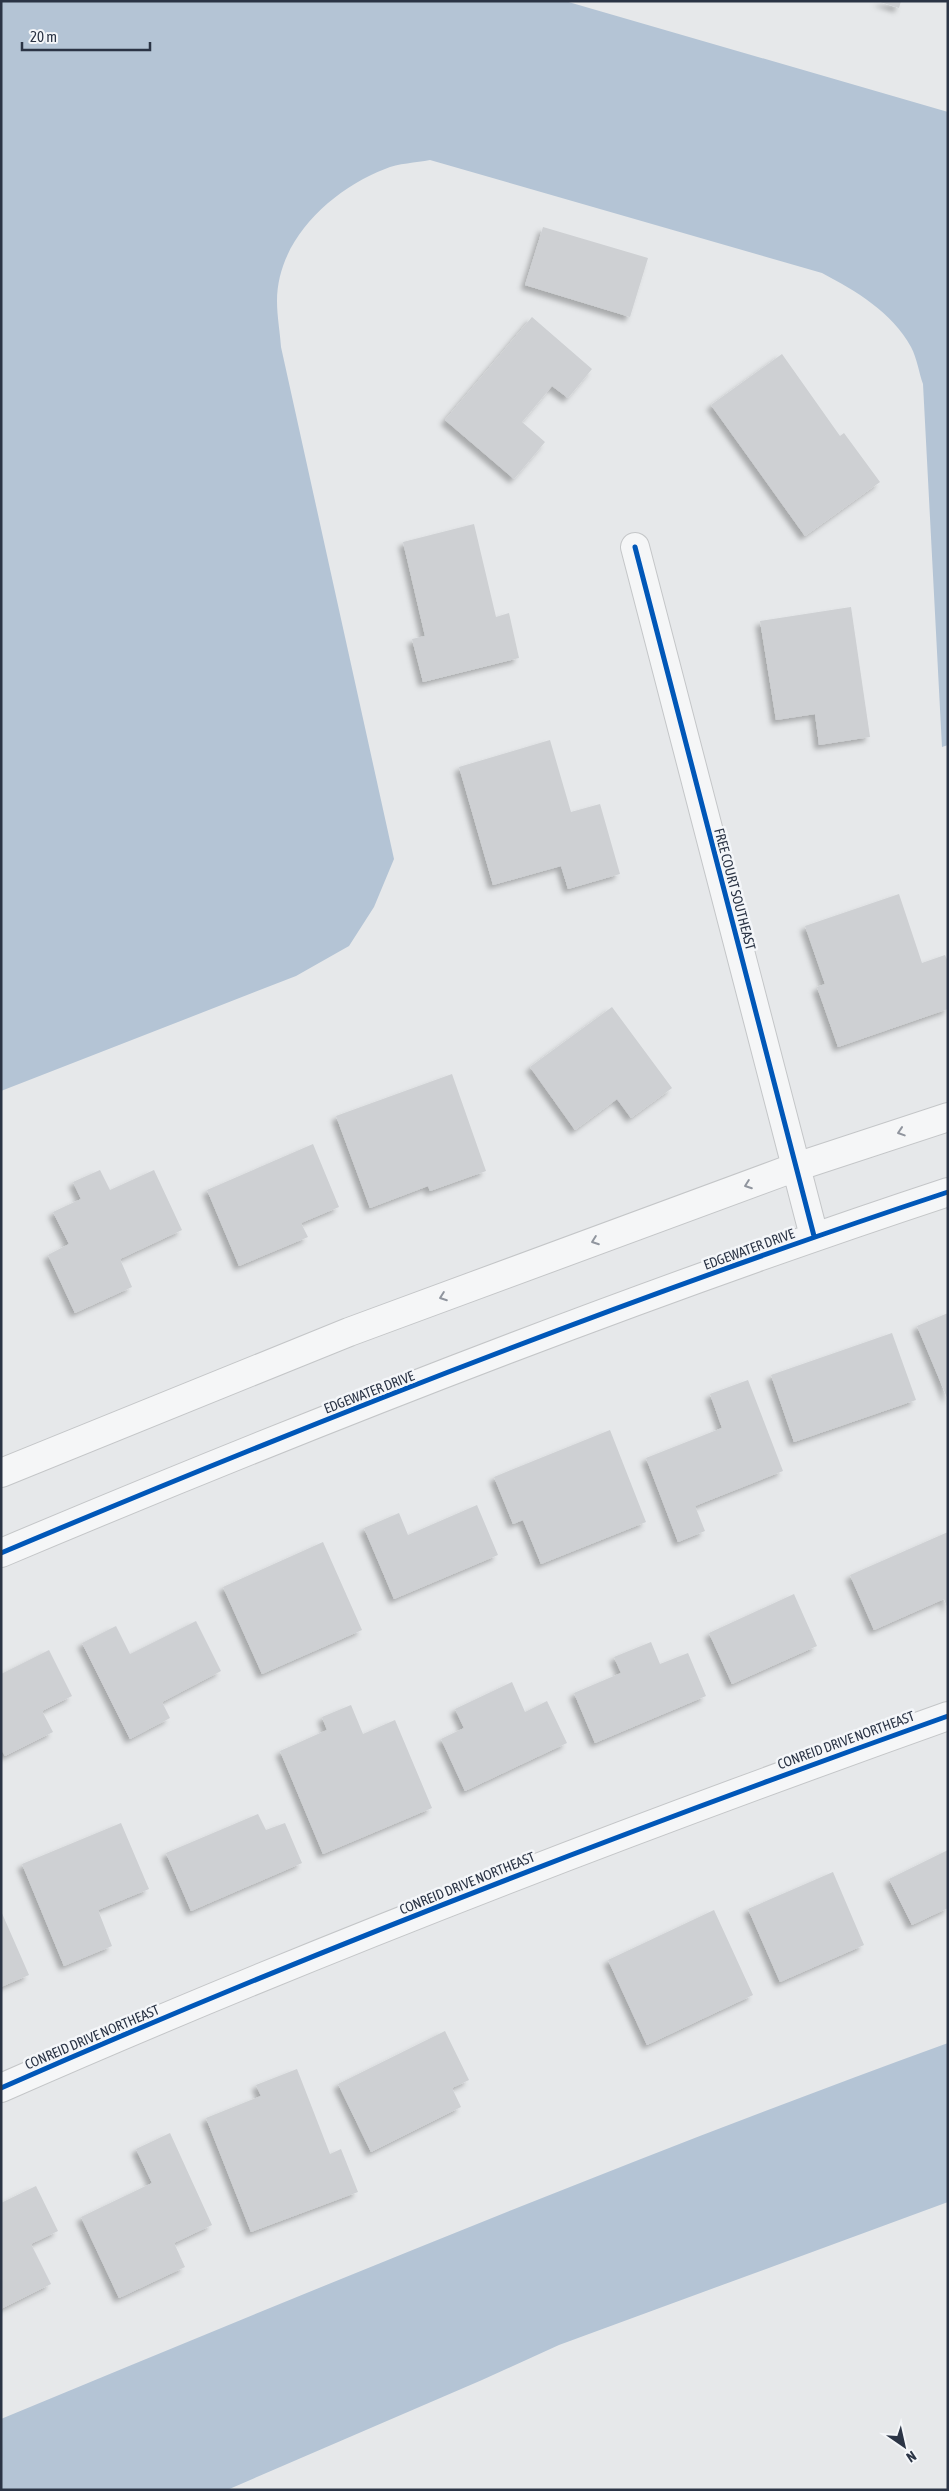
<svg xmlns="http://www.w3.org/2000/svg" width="949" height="2491" font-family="'Asap Condensed',sans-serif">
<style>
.water{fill:#b4c4d5}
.building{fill:#ced0d3;filter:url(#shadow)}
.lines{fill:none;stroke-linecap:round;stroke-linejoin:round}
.minor-casing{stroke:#c4c6c8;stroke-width:30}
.minor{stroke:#f5f6f7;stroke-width:28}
.cycleway-casing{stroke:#f4f6f9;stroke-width:8}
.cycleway{stroke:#0057b8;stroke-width:5}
.oneway{stroke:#90959e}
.labels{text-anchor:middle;stroke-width:5;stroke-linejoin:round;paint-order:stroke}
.street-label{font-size:14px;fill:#2b3445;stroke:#f4f6f9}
</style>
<defs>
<filter id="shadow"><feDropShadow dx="-4.5" dy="4.5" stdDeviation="2.5" flood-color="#0004"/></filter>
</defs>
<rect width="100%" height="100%" fill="#e6e8ea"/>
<path class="water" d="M 1,1 L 565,1 L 948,112 L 948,745 L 942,747 L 923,384 C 919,373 917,358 911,347 C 892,312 856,291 822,273 L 430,160 C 416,163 398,163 385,169 C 331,190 277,240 277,301 C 277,316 280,332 281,347 L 394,859 L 374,907 L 349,946 L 296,976 L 1,1091 Z
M 948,2043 L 948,2202 L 559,2345 L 482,2380 L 227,2490 L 1,2490 L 1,2419 C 315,2289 629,2159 948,2043 Z"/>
<path class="building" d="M 877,1 L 901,1 L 899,8 Z
M 543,227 L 648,258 L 630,317 L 525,285 Z
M 532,317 L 592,369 L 568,398 L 552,386 L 522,422 L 545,442 L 514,479 L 445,420 Z
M 782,354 L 840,436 L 844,433 L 880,482 L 805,536 L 711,405 Z
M 474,524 L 496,617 L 509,613 L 519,658 L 423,682 L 412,639 L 425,636 L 403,542 Z
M 851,607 L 870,737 L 819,745 L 815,714 L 776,720 L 760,621 Z
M 550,740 L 571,812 L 600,804 L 620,874 L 568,889 L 561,866 L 493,885 L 459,767 Z
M 899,894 L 922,963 L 945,955 L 948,962 L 948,1009 L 838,1047 L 817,987 L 825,984 L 805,926 Z
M 612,1007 L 672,1088 L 631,1118 L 617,1099 L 575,1130 L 530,1067 Z
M 452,1074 L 486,1171 L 430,1191 L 428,1186 L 370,1208 L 336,1116 Z
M 313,1144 L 339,1207 L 301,1223 L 308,1237 L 239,1266 L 207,1190 Z
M 100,1170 L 110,1190 L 154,1170 L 182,1230 L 120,1259 L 132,1287 L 75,1313 L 48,1255 L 69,1244 L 53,1212 L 81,1199 L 73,1182 Z
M 948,1313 L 948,1400 L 917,1326 Z
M 892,1333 L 916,1400 L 794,1442 L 771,1375 Z
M 748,1380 L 783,1471 L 695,1506 L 705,1531 L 678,1542 L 646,1458 L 722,1428 L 710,1394 Z
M 610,1430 L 646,1522 L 541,1564 L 523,1520 L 513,1524 L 494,1477 Z
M 477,1505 L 498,1555 L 394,1599 L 364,1528 L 399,1513 L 408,1535 Z
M 948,1532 L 948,1609 L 944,1599 L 874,1630 L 850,1575 Z
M 323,1542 L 362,1630 L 262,1674 L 223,1587 Z
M 794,1594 L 817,1646 L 732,1684 L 709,1633 Z
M 196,1621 L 221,1671 L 162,1702 L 170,1718 L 130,1739 L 82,1643 L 116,1626 L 130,1654 Z
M 651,1642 L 660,1664 L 688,1653 L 706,1696 L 595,1743 L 574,1693 L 621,1673 L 614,1657 Z
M 49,1650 L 72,1696 L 42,1711 L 53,1732 L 5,1756 L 1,1749 L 1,1674 Z
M 512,1682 L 525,1712 L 547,1701 L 567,1743 L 465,1791 L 441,1739 L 464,1728 L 455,1709 Z
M 351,1705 L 363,1734 L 395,1720 L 432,1808 L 323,1854 L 280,1751 L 327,1730 L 322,1717 Z
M 258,1814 L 266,1830 L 285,1823 L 302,1863 L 191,1911 L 166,1853 Z
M 121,1823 L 149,1889 L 98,1910 L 112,1946 L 64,1966 L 22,1864 Z
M 948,1850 L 948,1908 L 912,1925 L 889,1879 Z
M 833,1872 L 864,1945 L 780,1982 L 748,1909 Z
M 714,1910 L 753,1995 L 647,2045 L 608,1960 Z
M 1,1911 L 29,1975 L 1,1987 Z
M 445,2031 L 469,2080 L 452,2088 L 461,2107 L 371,2152 L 338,2084 Z
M 297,2069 L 330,2154 L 341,2149 L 358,2192 L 251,2232 L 206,2118 L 261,2096 L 256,2085 Z
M 170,2133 L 212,2225 L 174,2243 L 185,2267 L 119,2298 L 81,2217 L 152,2183 L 136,2149 Z
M 36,2186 L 58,2231 L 31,2244 L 51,2284 L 1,2309 L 1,2203 Z"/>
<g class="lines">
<defs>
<path id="minor" d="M 635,547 L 814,1236
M 1,1473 L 349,1332 L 796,1167 L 948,1117
M 1,1553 C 312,1422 627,1298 948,1192
M 1,2088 C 312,1951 628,1830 948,1716"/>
</defs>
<use href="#minor" class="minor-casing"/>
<use href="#minor" class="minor"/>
<defs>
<path id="cycleway" d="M 635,547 L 814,1236
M 1,1553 C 312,1422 627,1298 948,1192
M 1,2088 C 312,1951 628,1830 948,1716"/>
</defs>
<use href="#cycleway" class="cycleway-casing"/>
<use href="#cycleway" class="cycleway"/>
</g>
<defs><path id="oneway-chevron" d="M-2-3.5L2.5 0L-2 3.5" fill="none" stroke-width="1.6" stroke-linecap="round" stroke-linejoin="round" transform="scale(1.25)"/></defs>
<g class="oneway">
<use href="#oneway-chevron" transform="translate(901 1132) rotate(162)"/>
<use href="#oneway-chevron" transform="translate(748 1185) rotate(160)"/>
<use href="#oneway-chevron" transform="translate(595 1241) rotate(160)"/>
<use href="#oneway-chevron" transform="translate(443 1297) rotate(160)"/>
</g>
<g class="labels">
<g class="street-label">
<text transform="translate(735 889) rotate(75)" y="5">FREE COURT SOUTHEAST</text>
<text transform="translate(749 1249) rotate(-20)" y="5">EDGEWATER DRIVE</text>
<text transform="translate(369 1392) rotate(-21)" y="5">EDGEWATER DRIVE</text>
<text transform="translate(846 1740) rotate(-20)" y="5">CONREID DRIVE NORTHEAST</text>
<text transform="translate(467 1883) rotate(-22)" y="5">CONREID DRIVE NORTHEAST</text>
<text transform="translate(92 2037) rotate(-23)" y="5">CONREID DRIVE NORTHEAST</text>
</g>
</g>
<rect width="949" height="2491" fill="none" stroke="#2b3445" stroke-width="5"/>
<g transform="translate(904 2446) rotate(146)" stroke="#f4f6f9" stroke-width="4" paint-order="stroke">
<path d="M0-4L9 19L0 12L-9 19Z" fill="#2b3445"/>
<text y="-8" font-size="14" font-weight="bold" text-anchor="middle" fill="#2b3445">N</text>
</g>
<path d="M22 42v8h128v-8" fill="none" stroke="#2b3445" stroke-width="2.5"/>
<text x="30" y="42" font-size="15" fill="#2b3445" stroke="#f4f6f9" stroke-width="4" paint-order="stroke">20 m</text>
</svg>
